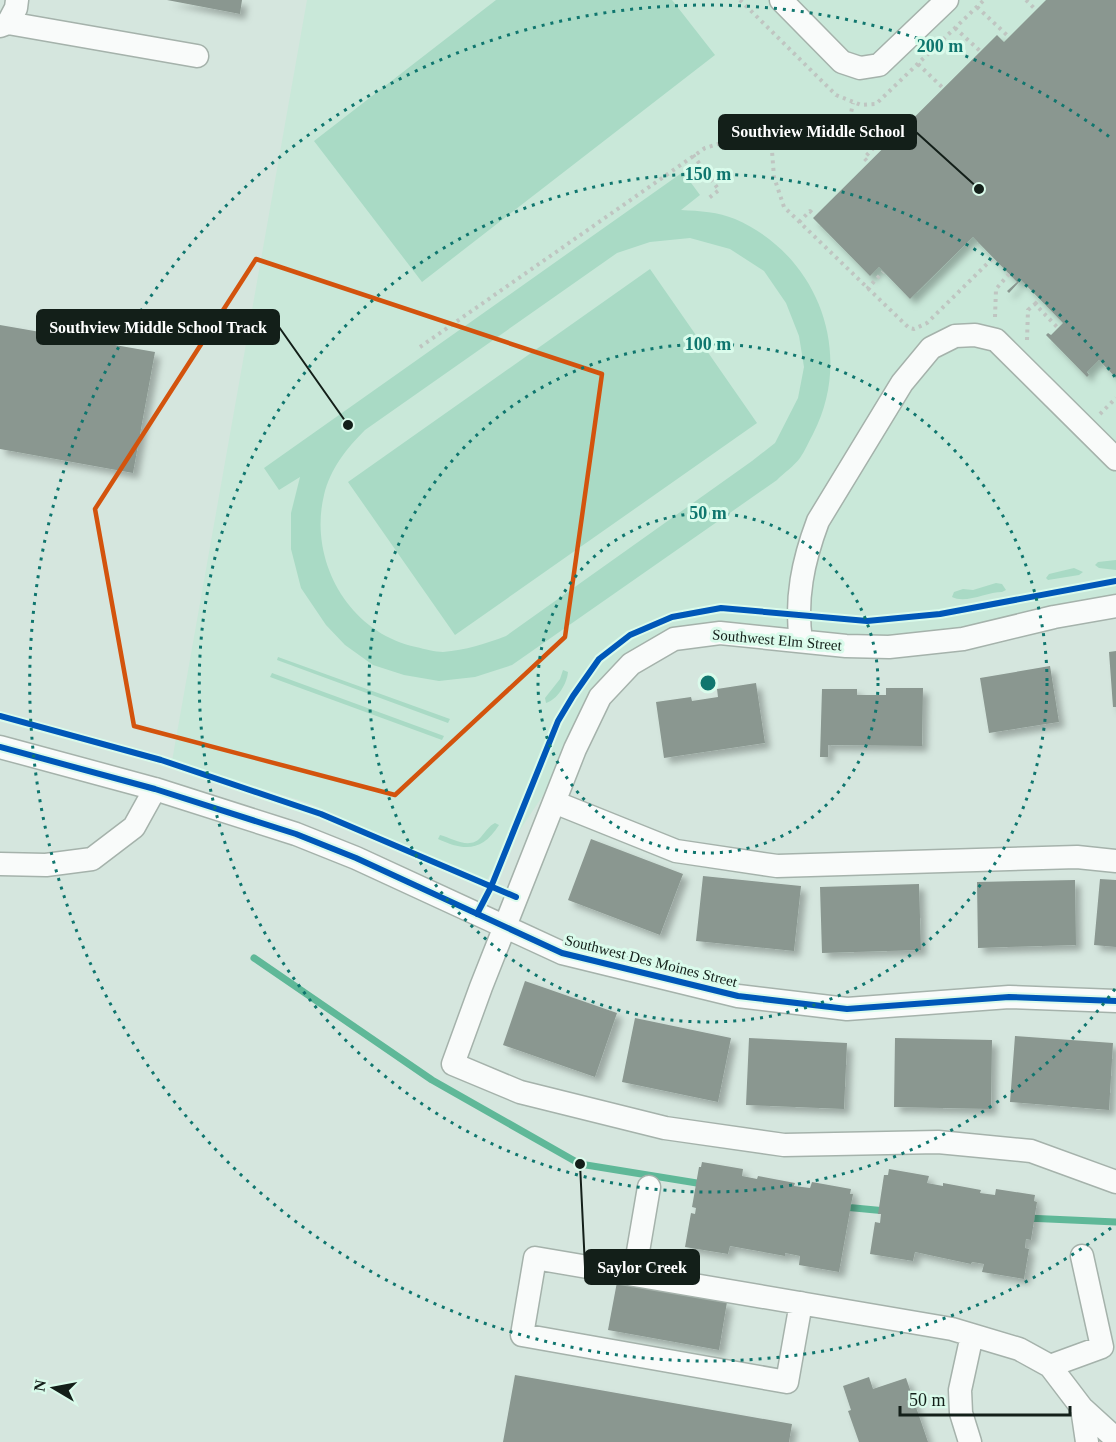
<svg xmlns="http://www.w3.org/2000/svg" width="1116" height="1442" font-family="'Times New Roman',serif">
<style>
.built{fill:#c9e8d9}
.green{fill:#a9dac5;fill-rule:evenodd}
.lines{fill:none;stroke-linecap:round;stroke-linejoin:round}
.stream{stroke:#5fb898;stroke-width:7}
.building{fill:#8a9790;filter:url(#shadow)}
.minor-casing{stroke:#a5b2ab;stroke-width:25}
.path{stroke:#bfc5c1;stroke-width:4;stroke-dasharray:3 4.5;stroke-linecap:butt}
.minor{stroke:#f9fbfa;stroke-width:22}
.cycleway-casing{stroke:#dafbeb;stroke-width:10}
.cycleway{stroke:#0057b8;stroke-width:6}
.marked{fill:none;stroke:#d3530d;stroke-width:4.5;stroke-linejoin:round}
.ring{fill:none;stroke:#0f766e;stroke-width:3;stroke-dasharray:3 6}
.labels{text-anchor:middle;stroke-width:6;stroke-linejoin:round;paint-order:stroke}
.street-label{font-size:15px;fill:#131f19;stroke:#dafbeb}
.centre{fill:#0f766e;stroke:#dafbeb;stroke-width:3}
.ring-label{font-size:18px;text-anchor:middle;font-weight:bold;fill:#0f766e;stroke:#dafbeb;stroke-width:6;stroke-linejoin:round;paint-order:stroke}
.leader{fill:none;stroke:#131f19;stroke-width:2}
.callout-dot{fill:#131f19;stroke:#dafbeb;stroke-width:2}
.callout{fill:#131f19;stroke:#131f19;stroke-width:2}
.callout-label{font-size:16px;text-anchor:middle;font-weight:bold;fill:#fff}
</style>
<defs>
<filter id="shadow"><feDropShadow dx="5.5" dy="5.5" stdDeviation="3" flood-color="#0004"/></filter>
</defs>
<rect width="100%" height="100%" fill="#d5e6de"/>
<path class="built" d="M 307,0 L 1116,0 L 1116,606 L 963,639 L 720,633 L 631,664 L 485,882 L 309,803 L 172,761 Z"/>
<path class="green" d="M 496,0 L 672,0 L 715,55 L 422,282 L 314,141 Z
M 683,172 L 700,195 L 681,210 C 700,211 718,212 735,219 C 818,255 855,353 813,434 C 809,441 805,451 800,458 C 794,466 784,473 777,480 L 512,665 L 475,677 L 439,681 L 404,675 L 373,665 L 345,645 L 326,625 L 301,588 L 291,549 L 291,513 L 300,477 L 279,490 L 264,468 ZM 690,238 L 730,249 L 764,271 L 786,303 L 799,336 L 804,367 L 798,398 L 775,443 L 752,461 L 506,636 C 485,644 466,650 443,652 C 435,652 425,649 416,647 C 349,633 308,561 324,495 C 330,469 347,448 365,430 L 617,253 L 650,242 Z
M 650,269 L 757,423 L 455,635 L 348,482 Z
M 1116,560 L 1116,570 L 1099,568 L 1095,565 L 1098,562 Z
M 1074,568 L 1083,572 L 1079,575 L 1048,580 L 1046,578 L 1049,574 Z
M 996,583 L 1002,584 L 1006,590 L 1002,592 C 987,592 966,604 952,597 L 954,592 L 963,589 L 973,590 Z
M 278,657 L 450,719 L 448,723 L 277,660 Z
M 563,670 L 568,672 C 567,684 557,700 546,703 L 545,698 L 560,679 Z
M 272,673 L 444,736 L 442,740 L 270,677 Z
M 495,823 L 499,825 C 482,852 464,851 438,839 L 440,835 C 454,839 470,850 481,837 C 486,831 489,826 495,823 Z"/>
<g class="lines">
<path class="stream" d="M 254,958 L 432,1080 L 580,1164 L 703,1184
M 844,1207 L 886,1211
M 1026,1218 L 1116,1222"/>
</g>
<path class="building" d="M 167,0 L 242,0 L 240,14 Z
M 1046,0 L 1116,0 L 1116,378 L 1099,360 L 1087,372 L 1089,375 L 1087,377 L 1046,335 L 1048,333 L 1051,335 L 1063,323 L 1021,280 L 1009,293 L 1007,291 L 1017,282 L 973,237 L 910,299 L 879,267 L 870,276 L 813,218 L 997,35 L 1004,42 Z
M 0,325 L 155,352 L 133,473 L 0,449 Z
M 1116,651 L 1116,707 L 1113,707 L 1109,652 Z
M 1050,666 L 1059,722 L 989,733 L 980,678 Z
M 756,683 L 765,743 L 664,758 L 656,702 L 691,697 L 692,701 L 718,697 L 717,689 Z
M 886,688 L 923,688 L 922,746 L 828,745 L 828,757 L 820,757 L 822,689 L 857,689 L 857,695 L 886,695 Z
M 591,839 L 683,874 L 660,935 L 568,900 Z
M 703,876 L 801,886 L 794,951 L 696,941 Z
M 1100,879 L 1116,880 L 1116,947 L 1094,945 Z
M 1075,880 L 1076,945 L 978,948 L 977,882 Z
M 919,884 L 921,950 L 822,953 L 820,887 Z
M 525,981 L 617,1013 L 595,1077 L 503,1045 Z
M 635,1018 L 731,1038 L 718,1102 L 622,1082 Z
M 1015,1036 L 1113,1043 L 1109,1110 L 1010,1102 Z
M 749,1038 L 847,1043 L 844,1109 L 746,1105 Z
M 895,1038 L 992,1040 L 991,1109 L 894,1107 Z
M 702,1162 L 743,1169 L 742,1176 L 757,1179 L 758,1176 L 795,1183 L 794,1186 L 810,1188 L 812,1182 L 851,1189 L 850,1194 L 853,1194 L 839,1272 L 799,1265 L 800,1256 L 785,1253 L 785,1256 L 730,1246 L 728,1254 L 685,1247 L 691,1213 L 695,1214 L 696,1208 L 692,1207 L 699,1167 L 701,1167 Z
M 889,1169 L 929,1176 L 927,1183 L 943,1186 L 943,1183 L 981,1190 L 980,1193 L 995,1195 L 996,1189 L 1035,1195 L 1034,1201 L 1037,1202 L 1031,1240 L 1026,1239 L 1025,1248 L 1029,1249 L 1024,1279 L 982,1272 L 984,1264 L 972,1262 L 971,1264 L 915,1252 L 913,1261 L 870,1254 L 875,1222 L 880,1223 L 881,1214 L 878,1214 L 884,1175 L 888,1175 Z
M 617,1282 L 727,1302 L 719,1350 L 608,1330 Z
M 515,1375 L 792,1424 L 789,1442 L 503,1442 Z
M 869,1377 L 873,1389 L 906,1378 L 928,1442 L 859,1442 L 848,1411 L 851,1410 L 843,1386 Z"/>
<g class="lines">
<defs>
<path id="minor" d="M 781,0 L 842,62 L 860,68 L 879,65 L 947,0
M 8,23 L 197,56
M 0,26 L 8,23 L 16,8 L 17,0
M 1116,606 L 1054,617 L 963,639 L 889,647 L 846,646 L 720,633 L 674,639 L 631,664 L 600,697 L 575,749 L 481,987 L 453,1064 L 520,1092 L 665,1128 L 784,1145 L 938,1142 L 1031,1151 L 1116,1182
M 801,641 C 795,599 803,561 818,521 L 902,383 L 931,348 L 955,336 L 975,335 L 996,340 L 1116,459
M 0,747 L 155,789 L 296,834 L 356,858 L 562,953 L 738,996 L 847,1009 L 1009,997 L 1116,1001
M 554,802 L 676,851 L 777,866 L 1077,857 L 1116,861
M 0,864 L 46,865 L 92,859 L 134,827 L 155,789
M 634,1275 L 649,1187
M 801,1303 L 787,1382 L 522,1335 L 535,1258 L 952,1329 L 1019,1349 L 1050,1366 L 1082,1408 L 1116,1439
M 1050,1366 L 1102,1347 L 1082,1256
M 1082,1408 L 1087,1442
M 970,1442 L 961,1413 L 960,1390 L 972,1335"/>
</defs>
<use href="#minor" class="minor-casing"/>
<path class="path" d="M 740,0 L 836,95 L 861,105 L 876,104 L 984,0
M 1026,0 L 1036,10
M 977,7 L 1009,37
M 955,28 L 980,51
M 918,64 L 943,88
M 848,128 L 868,131 L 880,141 L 864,158 L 869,163
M 771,138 L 774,177 L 784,207 L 909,328 L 914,329 L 927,323 L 993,258
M 693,155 L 719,190 L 709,198
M 799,222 L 810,211 L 815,216
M 867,289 L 883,272
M 1035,304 L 1040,299
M 995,317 L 996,289 L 1009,274
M 1027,340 L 1028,310 L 1035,304 L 1058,328
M 420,347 L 705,148 L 728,141 L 839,133 L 848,128 L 853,103
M 1100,414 L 1116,398"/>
<use href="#minor" class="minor"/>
<defs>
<path id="cycleway" d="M 0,716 L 161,760 L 321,814 L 516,897
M 0,747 L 155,789 L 296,834 L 356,858 L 562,953 L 738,996 L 847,1009 L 1009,997 L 1116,1001
M 477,914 L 491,887 L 558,721 L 573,696 L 599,659 L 630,635 L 672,617 L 721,608 L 867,621 L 940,614 L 1116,581"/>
</defs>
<use href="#cycleway" class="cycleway-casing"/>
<use href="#cycleway" class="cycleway"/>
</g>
<path class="marked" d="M 256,259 L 602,374 L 565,637 L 395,795 L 134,726 L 95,509 Z"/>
<g class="ring">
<circle cx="708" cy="683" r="170"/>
<circle cx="708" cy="683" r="339"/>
<path d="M1115 989A509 509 0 1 1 1115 377"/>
<path d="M1111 1228A678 678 0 1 1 1111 138"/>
</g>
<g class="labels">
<g class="street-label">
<text transform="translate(777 640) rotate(5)" y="5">Southwest Elm Street</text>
<text transform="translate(651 961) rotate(14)" y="5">Southwest Des Moines Street</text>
</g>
</g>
<circle cx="708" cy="683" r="9" class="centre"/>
<g class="ring-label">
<text x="940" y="52">200 m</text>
<text x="708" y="180">150 m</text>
<text x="708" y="350">100 m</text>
<text x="708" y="519">50 m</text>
</g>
<path class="leader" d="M979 189L916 132M348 425L279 327M580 1164L585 1267"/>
<g class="callout-dot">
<circle cx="979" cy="189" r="6"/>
<circle cx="348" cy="425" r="6"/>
<circle cx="580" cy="1164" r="6"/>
</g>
<g class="callout">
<rect x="719" y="115" width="197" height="34" rx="6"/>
<rect x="37" y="310" width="242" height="34" rx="6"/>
<rect x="585" y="1250" width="114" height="34" rx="6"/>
</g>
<g class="callout-label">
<text x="818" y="137">Southview Middle School</text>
<text x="158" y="333">Southview Middle School Track</text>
<text x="642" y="1273">Saylor Creek</text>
</g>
<g transform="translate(54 1388) rotate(280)" stroke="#dafbeb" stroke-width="4.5" paint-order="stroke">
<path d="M0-4.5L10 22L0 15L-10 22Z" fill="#131f19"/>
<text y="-9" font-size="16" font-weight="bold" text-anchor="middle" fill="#131f19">N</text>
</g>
<path d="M900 1406v9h170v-9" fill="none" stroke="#131f19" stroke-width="3"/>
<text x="909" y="1406" font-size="18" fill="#131f19" stroke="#dafbeb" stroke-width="4.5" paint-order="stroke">50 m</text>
</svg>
